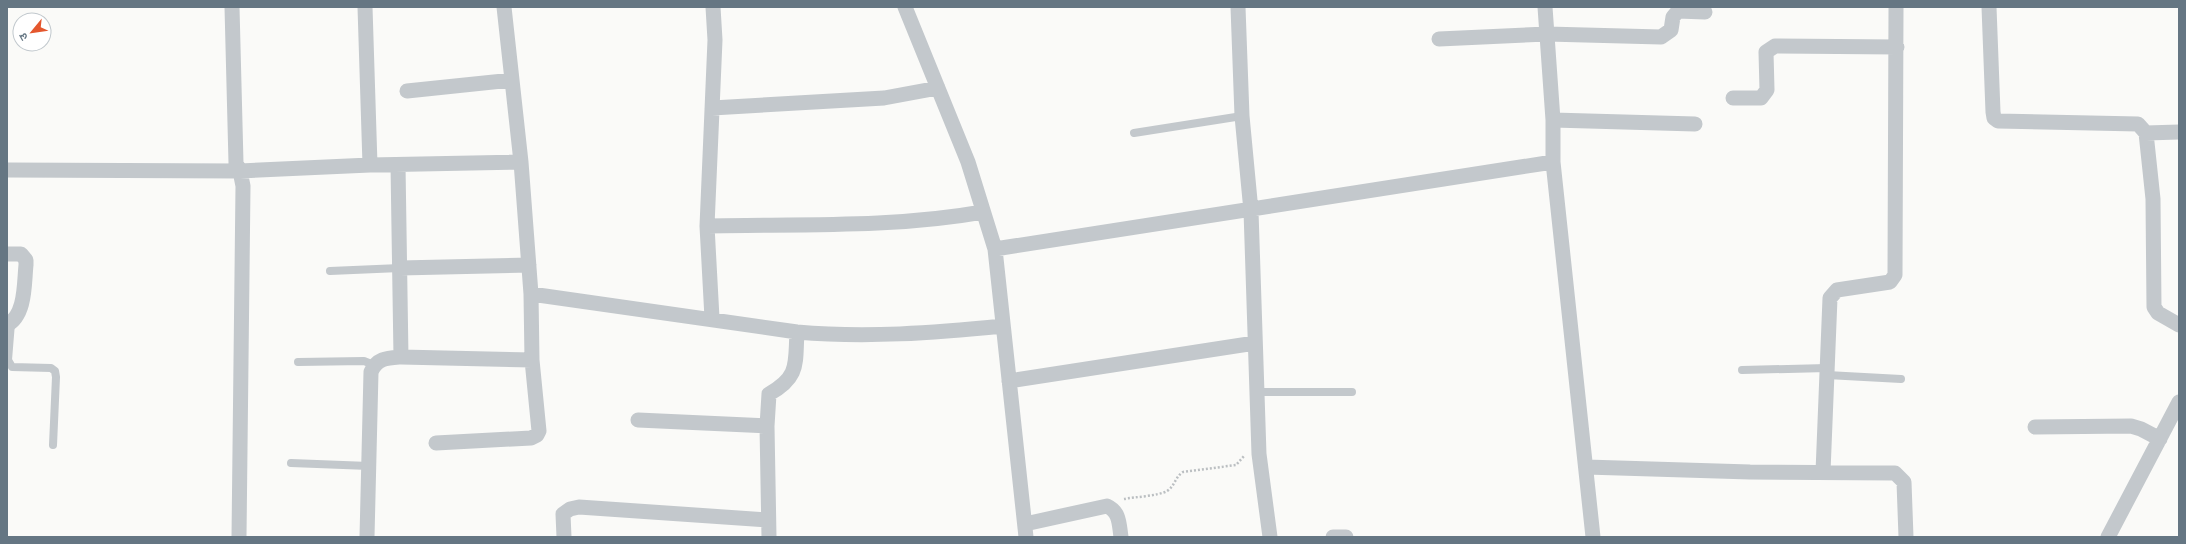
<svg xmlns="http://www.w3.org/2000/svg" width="2186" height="544" font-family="'Public Sans','Noto Sans Devanagari',sans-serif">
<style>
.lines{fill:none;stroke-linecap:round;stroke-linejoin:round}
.path{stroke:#bbbfc2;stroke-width:2.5;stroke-dasharray:2 2;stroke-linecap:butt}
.service{stroke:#c3c8cc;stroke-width:8}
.minor{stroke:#c3c8cc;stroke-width:15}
</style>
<rect width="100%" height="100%" fill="#fafaf8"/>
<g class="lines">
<path class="path" d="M 1124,499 C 1134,497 1158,496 1167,491 C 1175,486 1175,477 1183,472 L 1236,465 L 1244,456"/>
<path class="service" d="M 1134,133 L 1242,116
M 330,271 L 400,268
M 11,323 L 8,360 L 12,367 L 51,368 L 55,371 L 56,377 L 53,445
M 298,362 L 364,361 L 374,365
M 1742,370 L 1827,368
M 1827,375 L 1901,379
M 1257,392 L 1352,392
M 291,463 L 369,466"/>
<path class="minor" d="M 232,7 L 236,163 L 240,171 L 243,186 L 239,537
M 365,7 L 370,165
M 905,7 L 968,162 L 995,249 L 1026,537
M 1238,7 L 1242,116 L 1251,211 L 1259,454 L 1270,537
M 1989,7 L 1993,112 L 1994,118 L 1998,121 L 2138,124 L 2146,133 L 2153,199 L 2154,307 L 2158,313 L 2179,325
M 1439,39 L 1547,34 L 1661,37 L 1671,30 L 1673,17 L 1678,11 L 1705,12
M 407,91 L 512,80
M 1733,98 L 1761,98 L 1767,90 L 1766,52 L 1775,46 L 1897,47
M 712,108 L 884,98 L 938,88
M 1553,120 L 1695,124
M 2146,133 L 2179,132
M 1553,162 L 1593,537
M 398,165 L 401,357
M 7,170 L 240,171 L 370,165 L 521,162
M 707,226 C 799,224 893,228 983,212
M 995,249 L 1553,162 L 1553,120 L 1545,7
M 7,254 L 21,254 L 26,260 L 26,265 C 24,283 26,315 7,325
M 400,268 L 529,265
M 531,294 L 797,332 C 866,338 934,333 1003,326
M 712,318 L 707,226 L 715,40 L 713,7
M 1009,381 L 1255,343
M 638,420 L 767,426
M 2035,427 L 2131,426 L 2141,429 L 2160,439
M 436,443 L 531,438 L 537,435 L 539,431 L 532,360 L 531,294 L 521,162 L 504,7
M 1586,467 L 1750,472 L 1895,473 L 1904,482 L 1906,537
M 1823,472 L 1830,298 L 1837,290 L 1890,282 L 1895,275 L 1896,7
M 1025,524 L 1107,506 C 1120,512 1119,524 1121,537
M 367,537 L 371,372 C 377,358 387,358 401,357 L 532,360
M 564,537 L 563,514 L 570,509 L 579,507 L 768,520
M 769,537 L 767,426 L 769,394 C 800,377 795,363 797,332
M 1333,537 L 1346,537
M 2108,537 L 2179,402"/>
</g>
<rect width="2186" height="544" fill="none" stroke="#657683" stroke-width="16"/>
<g transform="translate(32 32) rotate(241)"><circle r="19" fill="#ffffff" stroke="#c1c8cd"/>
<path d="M0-3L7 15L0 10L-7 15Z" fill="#e4572e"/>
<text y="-6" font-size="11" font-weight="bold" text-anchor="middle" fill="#657683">उ</text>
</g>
</svg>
